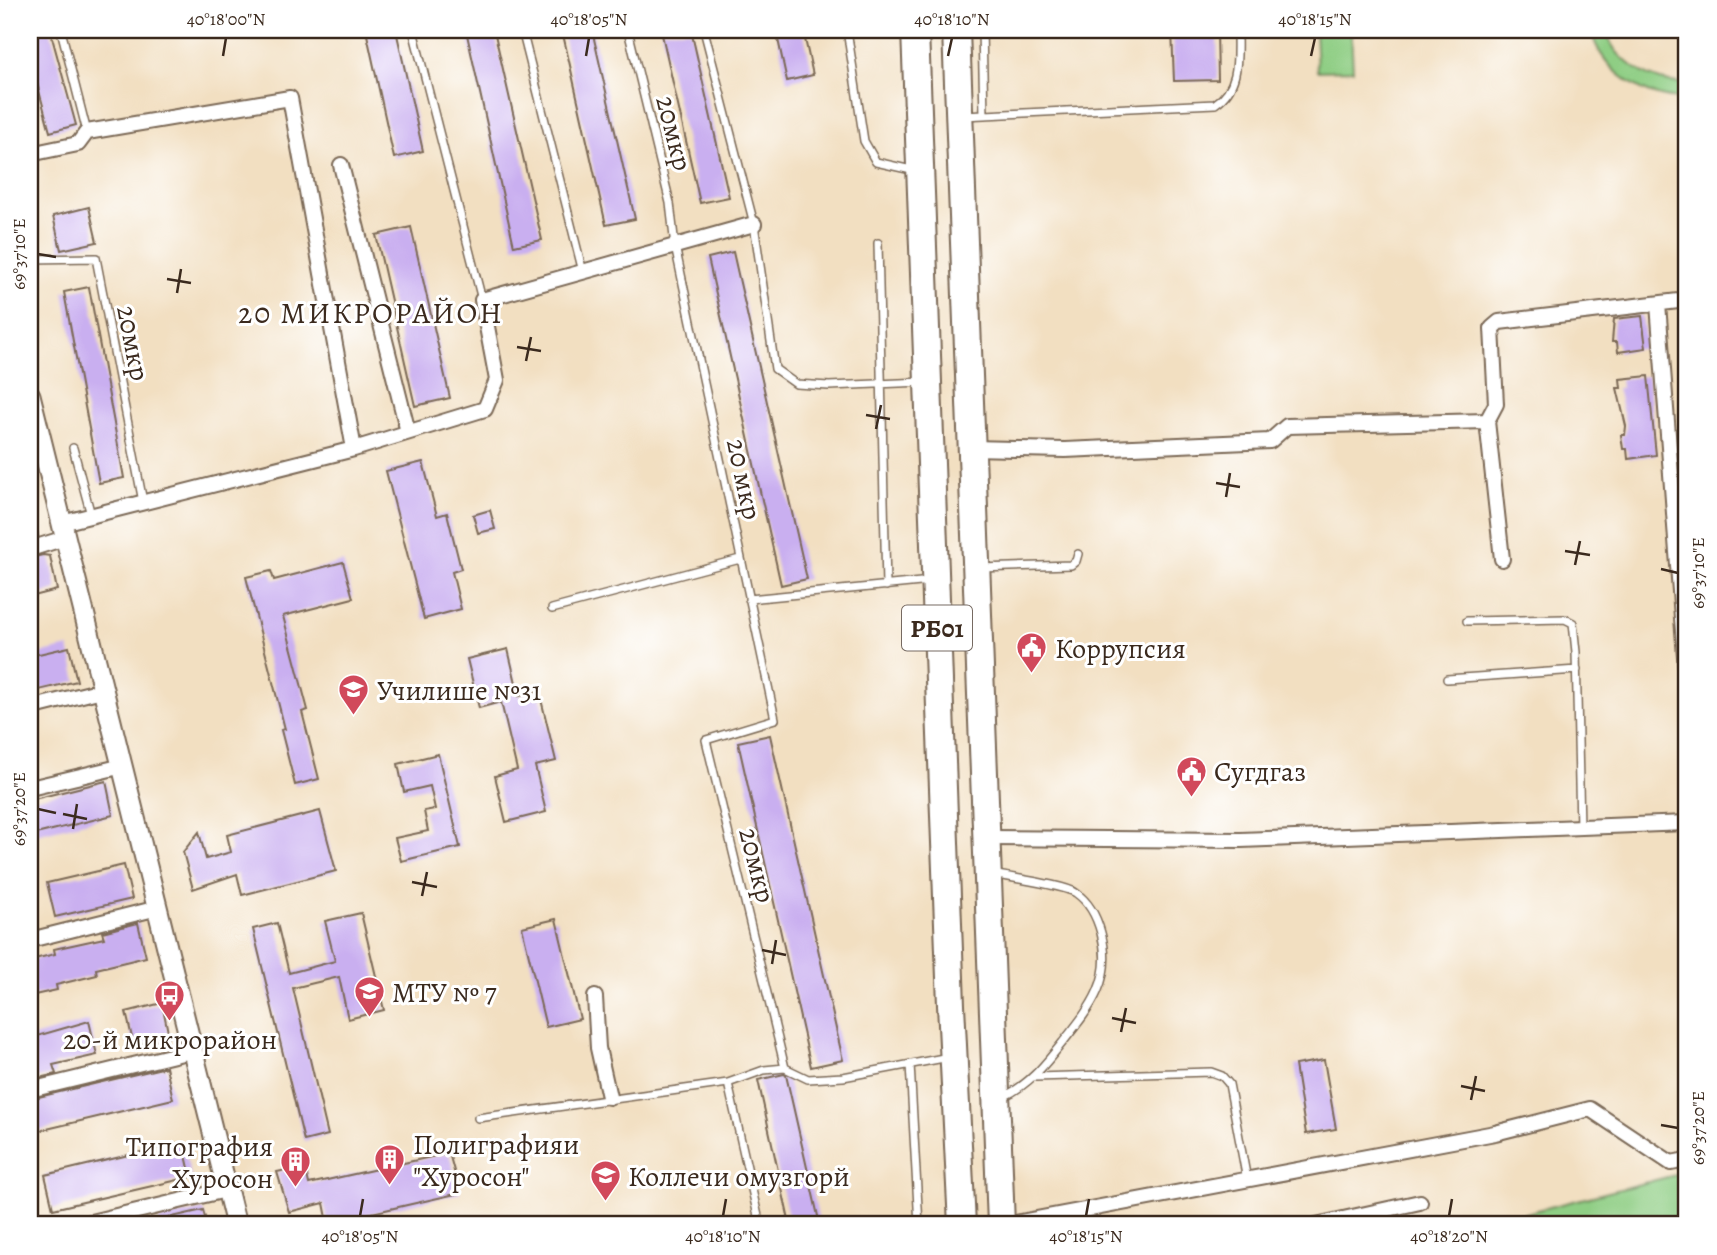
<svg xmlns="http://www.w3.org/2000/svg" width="1717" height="1255" font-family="Alegreya,serif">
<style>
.green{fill:#8fce84;stroke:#657c51;stroke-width:2}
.building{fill:#c9aff0}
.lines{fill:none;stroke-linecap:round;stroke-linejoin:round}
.lane-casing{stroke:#7b6957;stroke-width:10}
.street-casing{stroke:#7b6957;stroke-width:18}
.secondary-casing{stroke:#7b6957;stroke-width:23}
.highway-casing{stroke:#7b6957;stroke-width:30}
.lane{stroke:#fff;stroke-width:7}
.street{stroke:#fff;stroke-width:14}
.secondary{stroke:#fff;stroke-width:19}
.highway{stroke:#fff;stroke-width:26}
.ticks{fill:none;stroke:#3b2a1e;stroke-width:2.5}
.labels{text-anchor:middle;stroke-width:6;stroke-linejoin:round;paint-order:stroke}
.shield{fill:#fff;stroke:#766a62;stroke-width:2}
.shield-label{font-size:26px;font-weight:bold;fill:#3b2a1e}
.street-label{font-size:28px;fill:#3b2a1e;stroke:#fff}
.poi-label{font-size:28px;fill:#3b2a1e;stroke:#fff;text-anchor:start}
.neighbourhood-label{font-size:30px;letter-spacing:2px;fill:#3b2a1e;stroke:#fff}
.neatline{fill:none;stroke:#3b2a1e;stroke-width:2.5}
.ticks-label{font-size:18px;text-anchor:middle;fill:#3b2a1e}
</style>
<rect width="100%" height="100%" fill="#fff"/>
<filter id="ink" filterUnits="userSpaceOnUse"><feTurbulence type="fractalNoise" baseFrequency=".0143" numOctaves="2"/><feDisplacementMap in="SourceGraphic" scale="14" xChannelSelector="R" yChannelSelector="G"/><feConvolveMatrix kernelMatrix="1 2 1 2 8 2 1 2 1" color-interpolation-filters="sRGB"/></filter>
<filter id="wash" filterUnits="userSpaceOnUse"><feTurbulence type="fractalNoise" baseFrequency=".00686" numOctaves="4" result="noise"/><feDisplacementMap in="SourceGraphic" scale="28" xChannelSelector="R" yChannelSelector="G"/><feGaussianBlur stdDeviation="1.57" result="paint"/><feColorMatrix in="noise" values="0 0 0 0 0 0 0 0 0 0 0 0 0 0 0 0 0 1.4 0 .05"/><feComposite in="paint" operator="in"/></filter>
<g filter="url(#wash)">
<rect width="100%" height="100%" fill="#f2dfc1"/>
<path class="green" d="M 1315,30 L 1351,30 L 1353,70 L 1317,71 Z
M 1591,30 L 1606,30 C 1614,63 1655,85 1687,83 L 1687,99 C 1646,100 1601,72 1591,30 Z
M 1687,1172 L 1687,1225 L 1479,1225 Z"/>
<g id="blocks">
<path class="building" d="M 30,30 L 50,30 L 76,125 L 50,132 L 30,57 Z
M 366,30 L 396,30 L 423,151 L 394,158 Z
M 466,30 L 494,30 L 542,240 L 514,246 Z
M 562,30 L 592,30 L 635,219 L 606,225 Z
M 661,30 L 691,30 L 729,197 L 700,203 Z
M 776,30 L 803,30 L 813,75 L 787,81 Z
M 1172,30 L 1217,30 L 1218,80 L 1174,81 Z
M 89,207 L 97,242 L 61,250 L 53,216 Z
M 411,227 L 450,398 L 415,406 L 376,235 Z
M 733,252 L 807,579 L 781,585 L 708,258 Z
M 89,287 L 124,478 L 99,483 L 64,292 Z
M 1642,316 L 1646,348 L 1618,352 L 1617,342 L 1612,342 L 1614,319 Z
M 1648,376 L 1656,455 L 1628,459 L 1627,449 L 1623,449 L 1621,435 L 1625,435 L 1626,426 L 1617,388 L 1621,388 L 1620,379 Z
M 423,462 L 437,516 L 447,513 L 461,569 L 452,572 L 461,609 L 424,619 L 386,471 Z
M 490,510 L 495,529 L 478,533 L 473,515 Z
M 35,521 L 38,536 L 30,539 L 30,522 Z
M 43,555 L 50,556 L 57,590 L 30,597 L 30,558 Z
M 343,562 L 353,598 L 283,616 L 308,710 L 302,712 L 319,779 L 295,785 L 281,730 L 285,729 L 246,577 L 271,571 L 274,580 Z
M 69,647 L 77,681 L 30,692 L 30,656 Z
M 508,649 L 519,696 L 539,691 L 556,761 L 535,766 L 546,812 L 506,822 L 495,776 L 517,770 L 501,702 L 479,708 L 467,659 Z
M 770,735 L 843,1060 L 811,1067 L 738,742 Z
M 438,754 L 460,847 L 401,861 L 395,838 L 428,831 L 424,811 L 435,809 L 430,786 L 404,792 L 398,764 Z
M 106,781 L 113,815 L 36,834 L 30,800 Z
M 320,811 L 336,871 L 242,895 L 237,874 L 193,889 L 183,852 L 199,832 L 206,859 L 231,852 L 227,835 Z
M 124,865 L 132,899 L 55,917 L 47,883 Z
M 361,913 L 384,1010 L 348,1019 L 339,977 L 293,988 L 328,1135 L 304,1141 L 253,929 L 277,923 L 289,973 L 335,961 L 325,921 Z
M 556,919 L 580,1019 L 546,1027 L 522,927 Z
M 138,923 L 146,957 L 96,969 L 97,975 L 56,985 L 57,990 L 30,996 L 30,960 L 55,954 L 54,949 L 104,938 L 102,932 Z
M 162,1003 L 169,1037 L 134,1046 L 126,1012 Z
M 89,1021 L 97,1055 L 53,1065 L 56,1074 L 30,1080 L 30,1038 Z
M 1324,1060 L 1336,1129 L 1306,1134 L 1295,1065 Z
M 166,1067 L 173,1099 L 30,1133 L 30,1099 Z
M 784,1074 L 786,1075 L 820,1225 L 790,1225 L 758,1080 Z
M 183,1142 L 191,1177 L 53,1209 L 45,1175 Z
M 449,1153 L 460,1193 L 328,1223 L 324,1203 L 289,1212 L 277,1172 L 305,1166 L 309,1184 Z
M 203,1210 L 207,1225 L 159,1225 L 159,1220 Z"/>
</g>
</g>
<g filter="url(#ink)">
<use href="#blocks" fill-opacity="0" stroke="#7b6957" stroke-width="2"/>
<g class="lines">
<defs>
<path id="lane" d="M 61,30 L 87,132
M 413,30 L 482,300
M 522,30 L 583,272
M 628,30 L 670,203 L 675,246 L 775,719 L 706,740 L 785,1068
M 704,30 L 754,224 L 775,369 L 796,384 L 829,386 L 923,382
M 847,30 L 864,141 L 876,162 L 916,171
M 982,30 L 984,115
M 963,116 L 1215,104 C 1241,87 1237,57 1237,30
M 878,243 L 886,586
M 30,259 L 96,258 L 143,502
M 73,448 L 91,515
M 980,568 L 1071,565 L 1076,561 L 1078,554
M 749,599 L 931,581
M 552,609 L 740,559
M 1467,621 L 1565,619 L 1573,623 L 1576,652 L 1580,827
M 1447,679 L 1577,670
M 993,874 C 1010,878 1065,885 1076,893 C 1089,902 1097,918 1101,933 C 1114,979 1091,1007 1063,1042 C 1044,1066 1029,1085 1001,1098
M 910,1064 L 919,1225
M 1035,1077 L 1211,1072 L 1222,1076 L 1229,1084 L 1247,1180
M 728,1083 L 760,1225
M 478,1118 L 728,1083 L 764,1070 L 785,1068 L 808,1079 L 843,1077 L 949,1057"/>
<path id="street" d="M 30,154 L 78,144 L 87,132 L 290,98 L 354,449
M 341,165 L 408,432
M 1658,304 L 1687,683
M 1487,421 L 1502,559
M 971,448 L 1065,450 L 1270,441 L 1287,426 L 1487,421 L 1496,404 L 1492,328 L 1499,322 L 1687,300
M 62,523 L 354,449 L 485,409 L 497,380 L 482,300 L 754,224
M 30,549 L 65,538
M 30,708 L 102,690
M 30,788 L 123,766
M 986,838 L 1241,840 L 1687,823
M 30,940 L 158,908
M 595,997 L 598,1048 L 609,1097
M 30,1090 L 195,1050
M 78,1225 L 226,1190
M 1005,1225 L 1495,1133 L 1590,1109 L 1671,1163 L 1687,1160
M 1316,1225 L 1420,1202"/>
<path id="secondary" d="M 30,395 L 236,1225"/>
<path id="highway" d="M 915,30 L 951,1005 L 962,1225
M 956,30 L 1001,1225"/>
</defs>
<use href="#lane" class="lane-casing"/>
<use href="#street" class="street-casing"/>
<use href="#secondary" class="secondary-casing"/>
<use href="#highway" class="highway-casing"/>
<use href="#lane" class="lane"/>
<use href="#street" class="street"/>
<use href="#secondary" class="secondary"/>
<use href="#highway" class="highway"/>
</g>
</g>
<path class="ticks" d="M 223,56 L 226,38M 586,56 L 589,38M 948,56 L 952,38M 1311,56 L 1315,38M 38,254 L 56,257M 167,279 L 191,283M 177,293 L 181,269M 517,347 L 541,351M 526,361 L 531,337M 866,415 L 890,419M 876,429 L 881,405M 1216,483 L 1240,487M 1226,497 L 1230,473M 1565,551 L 1590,555M 1575,565 L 1580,541M 1661,569 L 1678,573M 38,809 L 56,813M 63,814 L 87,819M 73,829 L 77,804M 412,882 L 437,887M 422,896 L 427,872M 762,950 L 786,955M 772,964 L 776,940M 1112,1018 L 1136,1023M 1121,1032 L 1126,1008M 1461,1086 L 1485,1091M 1471,1100 L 1476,1076M 1661,1125 L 1678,1128M 360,1216 L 363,1199M 723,1216 L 726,1199M 1086,1216 L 1089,1199M 1449,1216 L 1452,1199"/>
<defs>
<symbol id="civic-pin" viewBox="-11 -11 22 30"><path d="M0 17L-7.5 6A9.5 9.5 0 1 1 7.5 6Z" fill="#d1495b" stroke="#fff"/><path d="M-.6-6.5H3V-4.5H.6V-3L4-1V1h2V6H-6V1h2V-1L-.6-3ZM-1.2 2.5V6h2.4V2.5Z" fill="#fff"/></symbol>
<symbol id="university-pin" viewBox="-11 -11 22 30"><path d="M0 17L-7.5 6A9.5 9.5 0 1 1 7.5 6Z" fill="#d1495b" stroke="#fff"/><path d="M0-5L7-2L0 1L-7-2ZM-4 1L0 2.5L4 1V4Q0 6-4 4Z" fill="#fff"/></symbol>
<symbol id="bus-pin" viewBox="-11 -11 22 30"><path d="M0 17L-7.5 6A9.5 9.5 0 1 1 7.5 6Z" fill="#d1495b" stroke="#fff"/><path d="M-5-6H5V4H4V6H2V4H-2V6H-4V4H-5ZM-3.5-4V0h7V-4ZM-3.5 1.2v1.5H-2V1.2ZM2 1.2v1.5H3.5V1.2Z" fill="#fff"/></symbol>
<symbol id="building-pin" viewBox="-11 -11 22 30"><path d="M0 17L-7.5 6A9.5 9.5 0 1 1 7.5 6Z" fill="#d1495b" stroke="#fff"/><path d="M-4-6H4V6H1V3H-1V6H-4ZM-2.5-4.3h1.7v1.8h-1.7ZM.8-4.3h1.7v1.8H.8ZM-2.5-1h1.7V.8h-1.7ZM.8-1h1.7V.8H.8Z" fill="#fff"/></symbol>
<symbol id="school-pin" viewBox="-11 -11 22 30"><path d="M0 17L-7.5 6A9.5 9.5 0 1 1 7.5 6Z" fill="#d1495b" stroke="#fff"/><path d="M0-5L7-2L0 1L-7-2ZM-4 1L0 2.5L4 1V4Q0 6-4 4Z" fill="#fff"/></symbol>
</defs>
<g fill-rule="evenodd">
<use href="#civic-pin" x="1014" y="630" width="35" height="47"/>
<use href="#university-pin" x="336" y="672" width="35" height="47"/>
<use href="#civic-pin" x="1174" y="754" width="35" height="47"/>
<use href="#university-pin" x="352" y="974" width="35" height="47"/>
<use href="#bus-pin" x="152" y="978" width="35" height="47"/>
<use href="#building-pin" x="372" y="1142" width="35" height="47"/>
<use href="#building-pin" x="278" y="1144" width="35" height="47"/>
<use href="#school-pin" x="588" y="1158" width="35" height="47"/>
</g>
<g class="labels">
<rect class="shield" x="902" y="605.5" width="70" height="45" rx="5"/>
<g class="shield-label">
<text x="937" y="637">РБ01</text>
</g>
<g class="street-label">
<text transform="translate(675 133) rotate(76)" y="10">20мкр</text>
<text transform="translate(134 343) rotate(79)" y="10">20мкр</text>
<text transform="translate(745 479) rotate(78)" y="10">20 мкр</text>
<text transform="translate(758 865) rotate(76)" y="10">20мкр</text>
</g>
<g class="poi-label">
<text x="1055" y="658">Коррупсия</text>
<text x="377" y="700">Училише №31</text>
<text x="1214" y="781">Сугдгаз</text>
<text x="392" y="1002">МТУ № 7</text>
<text x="170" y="1049" text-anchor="middle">20-й микрорайон</text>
<text x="413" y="1154">Полиграфияи<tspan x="413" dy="32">"Хуросон"</tspan></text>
<text x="273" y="1156" text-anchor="end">Типография<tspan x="273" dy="32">Хуросон</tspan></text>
<text x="628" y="1186">Коллечи омузгорй</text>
</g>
<g class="neighbourhood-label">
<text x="371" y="323">20 МИКРОРАЙОН</text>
</g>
</g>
<rect width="1717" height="1255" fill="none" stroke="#fff" stroke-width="77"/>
<rect x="38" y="38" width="1640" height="1178" class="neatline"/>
<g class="ticks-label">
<text x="226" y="25">40°18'00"N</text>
<text x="589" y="25">40°18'05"N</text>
<text x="952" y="25">40°18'10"N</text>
<text x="1315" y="25">40°18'15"N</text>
<text transform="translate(19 254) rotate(-90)" y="6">69°37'10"E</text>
<text transform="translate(1698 573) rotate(-90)" y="6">69°37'10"E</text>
<text transform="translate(19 809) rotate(-90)" y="6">69°37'20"E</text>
<text transform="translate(1698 1128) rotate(-90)" y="6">69°37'20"E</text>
<text x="360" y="1242">40°18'05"N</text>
<text x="723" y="1242">40°18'10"N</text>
<text x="1086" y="1242">40°18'15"N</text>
<text x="1449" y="1242">40°18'20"N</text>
</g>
</svg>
